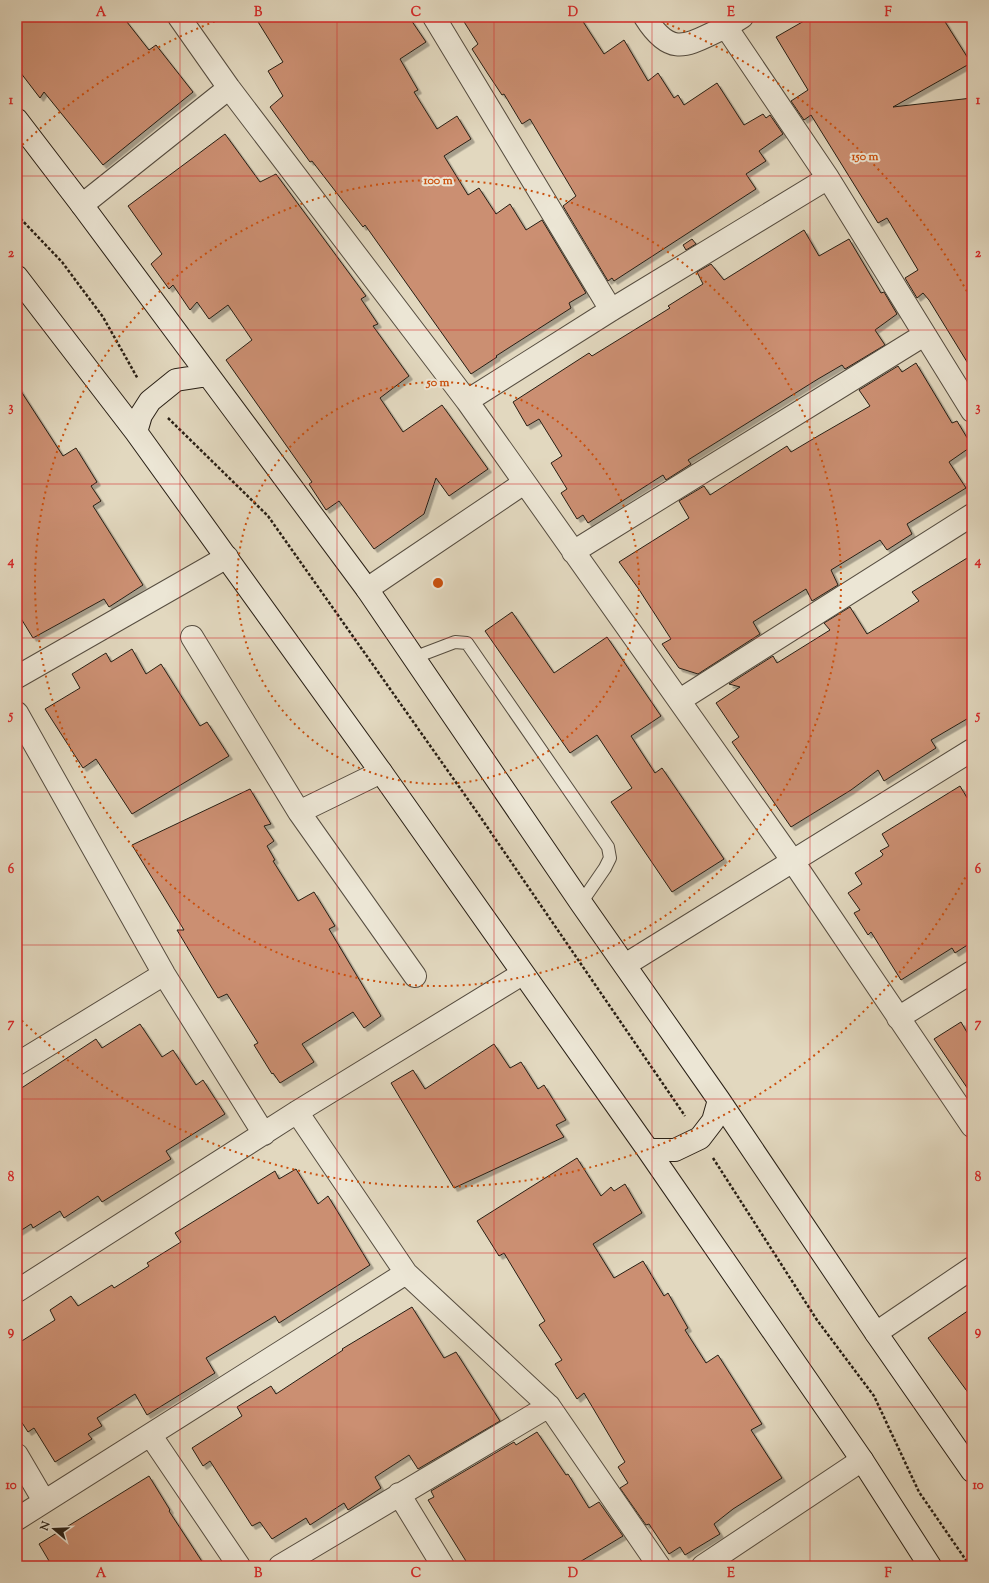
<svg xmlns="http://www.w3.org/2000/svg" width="989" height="1583" font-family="'Sorts Mill Goudy',serif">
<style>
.building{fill:#cb8f72;stroke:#281f15;filter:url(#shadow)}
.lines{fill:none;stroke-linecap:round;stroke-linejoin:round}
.lane-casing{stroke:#564d40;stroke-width:14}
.street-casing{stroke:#564d40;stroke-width:24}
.secondary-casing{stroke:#281f15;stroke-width:24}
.path{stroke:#281f15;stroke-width:2.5;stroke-dasharray:3 2;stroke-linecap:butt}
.lane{stroke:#ece6d5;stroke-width:12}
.street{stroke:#ece6d5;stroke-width:22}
.secondary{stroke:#ece6d5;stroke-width:22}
.grid{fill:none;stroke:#d62828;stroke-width:1;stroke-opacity:0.55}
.ring{fill:none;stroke:#cb500d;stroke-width:2;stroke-dasharray:2 4}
.centre{fill:#cb500d;stroke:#ece6d5;stroke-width:2}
.ring-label{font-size:12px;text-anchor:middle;font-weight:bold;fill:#cb500d;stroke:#ece6d5;stroke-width:4;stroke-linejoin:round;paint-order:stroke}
.neatline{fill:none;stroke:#d62828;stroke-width:1.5}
.grid-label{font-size:13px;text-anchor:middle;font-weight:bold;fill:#d62828}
</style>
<defs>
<filter id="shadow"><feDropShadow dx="3.5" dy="3.5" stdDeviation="0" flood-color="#0004"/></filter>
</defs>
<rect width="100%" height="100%" fill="#e2d8bf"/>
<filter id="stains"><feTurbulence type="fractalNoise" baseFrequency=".005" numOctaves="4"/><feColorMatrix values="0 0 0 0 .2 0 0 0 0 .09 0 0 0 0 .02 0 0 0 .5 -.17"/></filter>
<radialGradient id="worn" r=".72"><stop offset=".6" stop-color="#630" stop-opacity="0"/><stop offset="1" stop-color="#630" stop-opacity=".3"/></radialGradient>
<path class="building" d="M 17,17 L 123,17 L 149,50 L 156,45 L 193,92 L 103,165 L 44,92 L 40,98 L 17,68 Z
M 255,17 L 409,17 L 426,42 L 400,59 L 418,90 L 414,92 L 437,129 L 457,116 L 471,139 L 444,156 L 468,195 L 479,188 L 496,214 L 510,204 L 526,230 L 542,220 L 586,293 L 569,303 L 571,308 L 496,356 L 497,357 L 471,374 L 365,225 L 363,227 L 312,161 L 310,162 L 270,107 L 283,96 L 268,71 L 283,62 Z
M 461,17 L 580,17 L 604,54 L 624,40 L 648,81 L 658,73 L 674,98 L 678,95 L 684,105 L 717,83 L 744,125 L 763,114 L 766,118 L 770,115 L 783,134 L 759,151 L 766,161 L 746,174 L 756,189 L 614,281 L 612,278 L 608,281 L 563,206 L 576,196 L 530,119 L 522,124 L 504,94 L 502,95 L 488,74 L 472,49 L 478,44 Z
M 811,17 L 942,17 L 971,63 L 893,107 L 972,98 L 972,370 L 929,300 L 923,293 L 917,298 L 905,278 L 918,270 L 887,218 L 878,223 L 811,115 L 804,120 L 791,101 L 808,90 L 776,37 Z
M 225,134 L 260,182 L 276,174 L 366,296 L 361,299 L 378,324 L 373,326 L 409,376 L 380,398 L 403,432 L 442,405 L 488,469 L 449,496 L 436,478 L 424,514 L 374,549 L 339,501 L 326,510 L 309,484 L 312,482 L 226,360 L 252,340 L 228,305 L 209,319 L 197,302 L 190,310 L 173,285 L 169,289 L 151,264 L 162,254 L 128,206 Z
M 804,230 L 819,256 L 849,239 L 881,293 L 884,292 L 897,314 L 875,330 L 885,345 L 845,369 L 842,365 L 818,379 L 688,460 L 691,464 L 666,480 L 663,475 L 588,523 L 583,515 L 577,519 L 561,493 L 567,489 L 551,463 L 562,456 L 539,419 L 527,426 L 513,402 L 589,353 L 592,356 L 670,308 L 668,306 L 703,284 L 697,272 L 711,264 L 724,280 Z
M 692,239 L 696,244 L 686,250 L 683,245 Z
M 916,363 L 952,423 L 957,421 L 972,446 L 949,462 L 966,488 L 907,524 L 912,534 L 887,550 L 880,540 L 831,570 L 838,585 L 812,601 L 806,589 L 753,622 L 760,634 L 698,674 L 679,668 L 662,644 L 671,639 L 638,588 L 619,562 L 689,518 L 679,501 L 704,486 L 710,495 L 787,446 L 791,452 L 818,436 L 870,406 L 859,390 L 898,366 L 902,372 Z
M 17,385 L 63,456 L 76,448 L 97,482 L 91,486 L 101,501 L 93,506 L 143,585 L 109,607 L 104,599 L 33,638 L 17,612 Z
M 972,555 L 972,716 L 931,740 L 936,748 L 884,781 L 878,770 L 851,790 L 791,827 L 732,742 L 739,737 L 716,703 L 740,687 L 729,684 L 773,656 L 777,663 L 830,630 L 824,623 L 850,607 L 867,634 L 880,626 L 919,601 L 912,592 Z
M 512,612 L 554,673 L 607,637 L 661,716 L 631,736 L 655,773 L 662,768 L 724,859 L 672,892 L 611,802 L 632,788 L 597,735 L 570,753 L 485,631 Z
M 132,649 L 146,674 L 161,664 L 200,726 L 207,722 L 229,756 L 132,814 L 96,759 L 83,768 L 45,709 L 80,688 L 72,674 L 106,653 L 111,662 Z
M 960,786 L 972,806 L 972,942 L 955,953 L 952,948 L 901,980 L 871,932 L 868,935 L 854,913 L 860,910 L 848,893 L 862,884 L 855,873 L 882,856 L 883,854 L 880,851 L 889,846 L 882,834 Z
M 250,789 L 271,824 L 264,826 L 274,841 L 267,846 L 275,860 L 273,861 L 298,901 L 314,892 L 335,926 L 329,929 L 381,1016 L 364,1028 L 353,1012 L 302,1044 L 314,1062 L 280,1083 L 273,1073 L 272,1074 L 254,1045 L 258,1043 L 227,994 L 218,998 L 198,965 L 177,930 L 184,930 L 132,845 Z
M 961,1022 L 972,1041 L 972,1095 L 934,1039 Z
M 140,1024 L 162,1057 L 173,1050 L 196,1085 L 203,1080 L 225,1114 L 166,1151 L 171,1159 L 102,1202 L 98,1196 L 64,1218 L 60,1211 L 33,1228 L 31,1224 L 17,1233 L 17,1091 L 96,1039 L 102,1048 Z
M 494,1044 L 510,1068 L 521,1062 L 538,1089 L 544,1085 L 566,1120 L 556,1125 L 564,1137 L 454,1188 L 391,1083 L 413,1070 L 425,1089 Z
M 577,1158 L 601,1196 L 611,1187 L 614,1191 L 625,1184 L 642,1213 L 593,1244 L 614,1278 L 643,1261 L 664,1296 L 668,1293 L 688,1328 L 685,1330 L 706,1363 L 718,1355 L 762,1424 L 751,1430 L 782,1478 L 733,1509 L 714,1524 L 720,1534 L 685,1555 L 680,1547 L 669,1554 L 649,1524 L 646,1525 L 620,1488 L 628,1483 L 618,1467 L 625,1462 L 584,1393 L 577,1399 L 555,1364 L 562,1360 L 539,1325 L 545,1321 L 504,1253 L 499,1256 L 477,1221 Z
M 296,1169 L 318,1204 L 328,1196 L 370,1265 L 279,1323 L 275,1316 L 206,1358 L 215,1373 L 147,1415 L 135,1394 L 97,1418 L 102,1426 L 88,1434 L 92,1439 L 55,1462 L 34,1428 L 28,1432 L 17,1415 L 17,1344 L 55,1320 L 50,1310 L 71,1296 L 78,1306 L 112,1285 L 114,1288 L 149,1266 L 147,1263 L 181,1242 L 175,1233 L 275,1171 L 279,1179 Z
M 412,1307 L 444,1358 L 456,1352 L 500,1421 L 418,1469 L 409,1455 L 375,1477 L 381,1488 L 348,1510 L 344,1503 L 310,1525 L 306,1518 L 272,1539 L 260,1522 L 252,1526 L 210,1461 L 203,1466 L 192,1448 L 242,1416 L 237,1407 L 271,1386 L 276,1394 L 343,1350 L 342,1349 Z
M 972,1308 L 972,1398 L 928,1338 Z
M 537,1432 L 566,1475 L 568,1474 L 589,1508 L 599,1502 L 623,1536 L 573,1566 L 469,1566 L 428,1500 L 434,1497 L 431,1491 L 514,1442 L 516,1445 Z
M 149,1476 L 170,1510 L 169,1511 L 205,1566 L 52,1566 L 39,1544 Z"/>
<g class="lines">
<defs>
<path id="lane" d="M 413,658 L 455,642 L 467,643 L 608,847 L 610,858 L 605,868 L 581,903"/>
<path id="street" d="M 179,17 L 229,88 L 467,401 L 792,860 L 972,1126
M 434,17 L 611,310
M 645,17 C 672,60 688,44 726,27
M 742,17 L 726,27 L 828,178 L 972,411
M 82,205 L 229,88
M 467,401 L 611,310 L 828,178
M 573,552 L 924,335
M 367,589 L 524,483
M 192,637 L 299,812 L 415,976
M 17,677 L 227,557
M 680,700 L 972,515
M 17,713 L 164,974 L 264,1134
M 299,812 L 381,772
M 625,965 L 972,750
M 898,1018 L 972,972
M 17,1064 L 164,974
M 297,1112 L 406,1273 L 549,1406 L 659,1566
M 17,1291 L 297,1112 L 522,974
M 876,1333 L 972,1268
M 151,1436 L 239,1566
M 17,1455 L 44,1501
M 399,1494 L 443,1566
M 17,1519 L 406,1273
M 280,1566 L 549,1406
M 703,1566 L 862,1460"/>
<path id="secondary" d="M 17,120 L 82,205 L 367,589 L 581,903 L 719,1100 L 876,1333 L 972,1471
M 17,277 L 136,432 L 381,772 L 648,1150 L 862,1460 L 930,1566
M 136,432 L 141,415 L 150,401 L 176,380 L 208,375
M 648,1150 L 675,1150 L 700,1138 L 713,1121 L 719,1100"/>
</defs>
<use href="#lane" class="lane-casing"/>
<use href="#street" class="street-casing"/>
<use href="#secondary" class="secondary-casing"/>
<path class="path" d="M 17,215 L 62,262 L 103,317 L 138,379
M 168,418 L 268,516 L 479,815 L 685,1116
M 713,1158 L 817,1320 L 874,1396 L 919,1492 L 970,1566"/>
<use href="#lane" class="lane"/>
<use href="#street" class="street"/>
<use href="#secondary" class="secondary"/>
</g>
<path class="grid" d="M 180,17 L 180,1566M 337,17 L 337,1566M 494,17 L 494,1566M 652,17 L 652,1566M 810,17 L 810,1566M 17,176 L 972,176M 17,330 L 972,330M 17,484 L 972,484M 17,638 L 972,638M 17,792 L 972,792M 17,945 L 972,945M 17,1099 L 972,1099M 17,1253 L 972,1253M 17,1407 L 972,1407"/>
<g class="ring">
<circle cx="438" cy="583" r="201"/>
<circle cx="438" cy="583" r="403"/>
<path d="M971 867A604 604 0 0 1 18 1017M18 149A604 604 0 0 1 226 17M650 17A604 604 0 0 1 971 299"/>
</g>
<circle cx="438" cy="583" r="6" class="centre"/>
<g class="ring-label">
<text x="865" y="160">150 m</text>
<text x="438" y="184">100 m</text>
<text x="438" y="386">50 m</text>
</g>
<rect width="989" height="1583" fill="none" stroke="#e2d8bf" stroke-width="44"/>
<g transform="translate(54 1529) rotate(289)" stroke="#ece6d5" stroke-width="3" paint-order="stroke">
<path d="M0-3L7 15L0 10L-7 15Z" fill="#281f15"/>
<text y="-6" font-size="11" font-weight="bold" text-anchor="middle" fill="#281f15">N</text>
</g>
<rect x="22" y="22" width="945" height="1539" class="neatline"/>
<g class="grid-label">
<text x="101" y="16">A</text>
<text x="258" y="16">B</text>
<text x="416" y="16">C</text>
<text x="573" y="16">D</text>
<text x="731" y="16">E</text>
<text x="888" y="16">F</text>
<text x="11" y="104">1</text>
<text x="978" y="104">1</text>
<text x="11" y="257">2</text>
<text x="978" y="257">2</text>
<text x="11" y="411">3</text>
<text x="978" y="411">3</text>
<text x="11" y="565">4</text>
<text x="978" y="565">4</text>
<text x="11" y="719">5</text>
<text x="978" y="719">5</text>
<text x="11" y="873">6</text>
<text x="978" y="873">6</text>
<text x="11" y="1027">7</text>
<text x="978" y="1027">7</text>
<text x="11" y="1181">8</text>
<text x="978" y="1181">8</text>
<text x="11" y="1335">9</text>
<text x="978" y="1335">9</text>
<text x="11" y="1489">10</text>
<text x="978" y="1489">10</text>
<text x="101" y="1577">A</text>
<text x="258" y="1577">B</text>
<text x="416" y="1577">C</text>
<text x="573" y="1577">D</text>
<text x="731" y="1577">E</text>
<text x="888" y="1577">F</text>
</g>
<rect width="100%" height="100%" filter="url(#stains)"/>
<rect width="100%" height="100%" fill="url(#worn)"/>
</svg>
